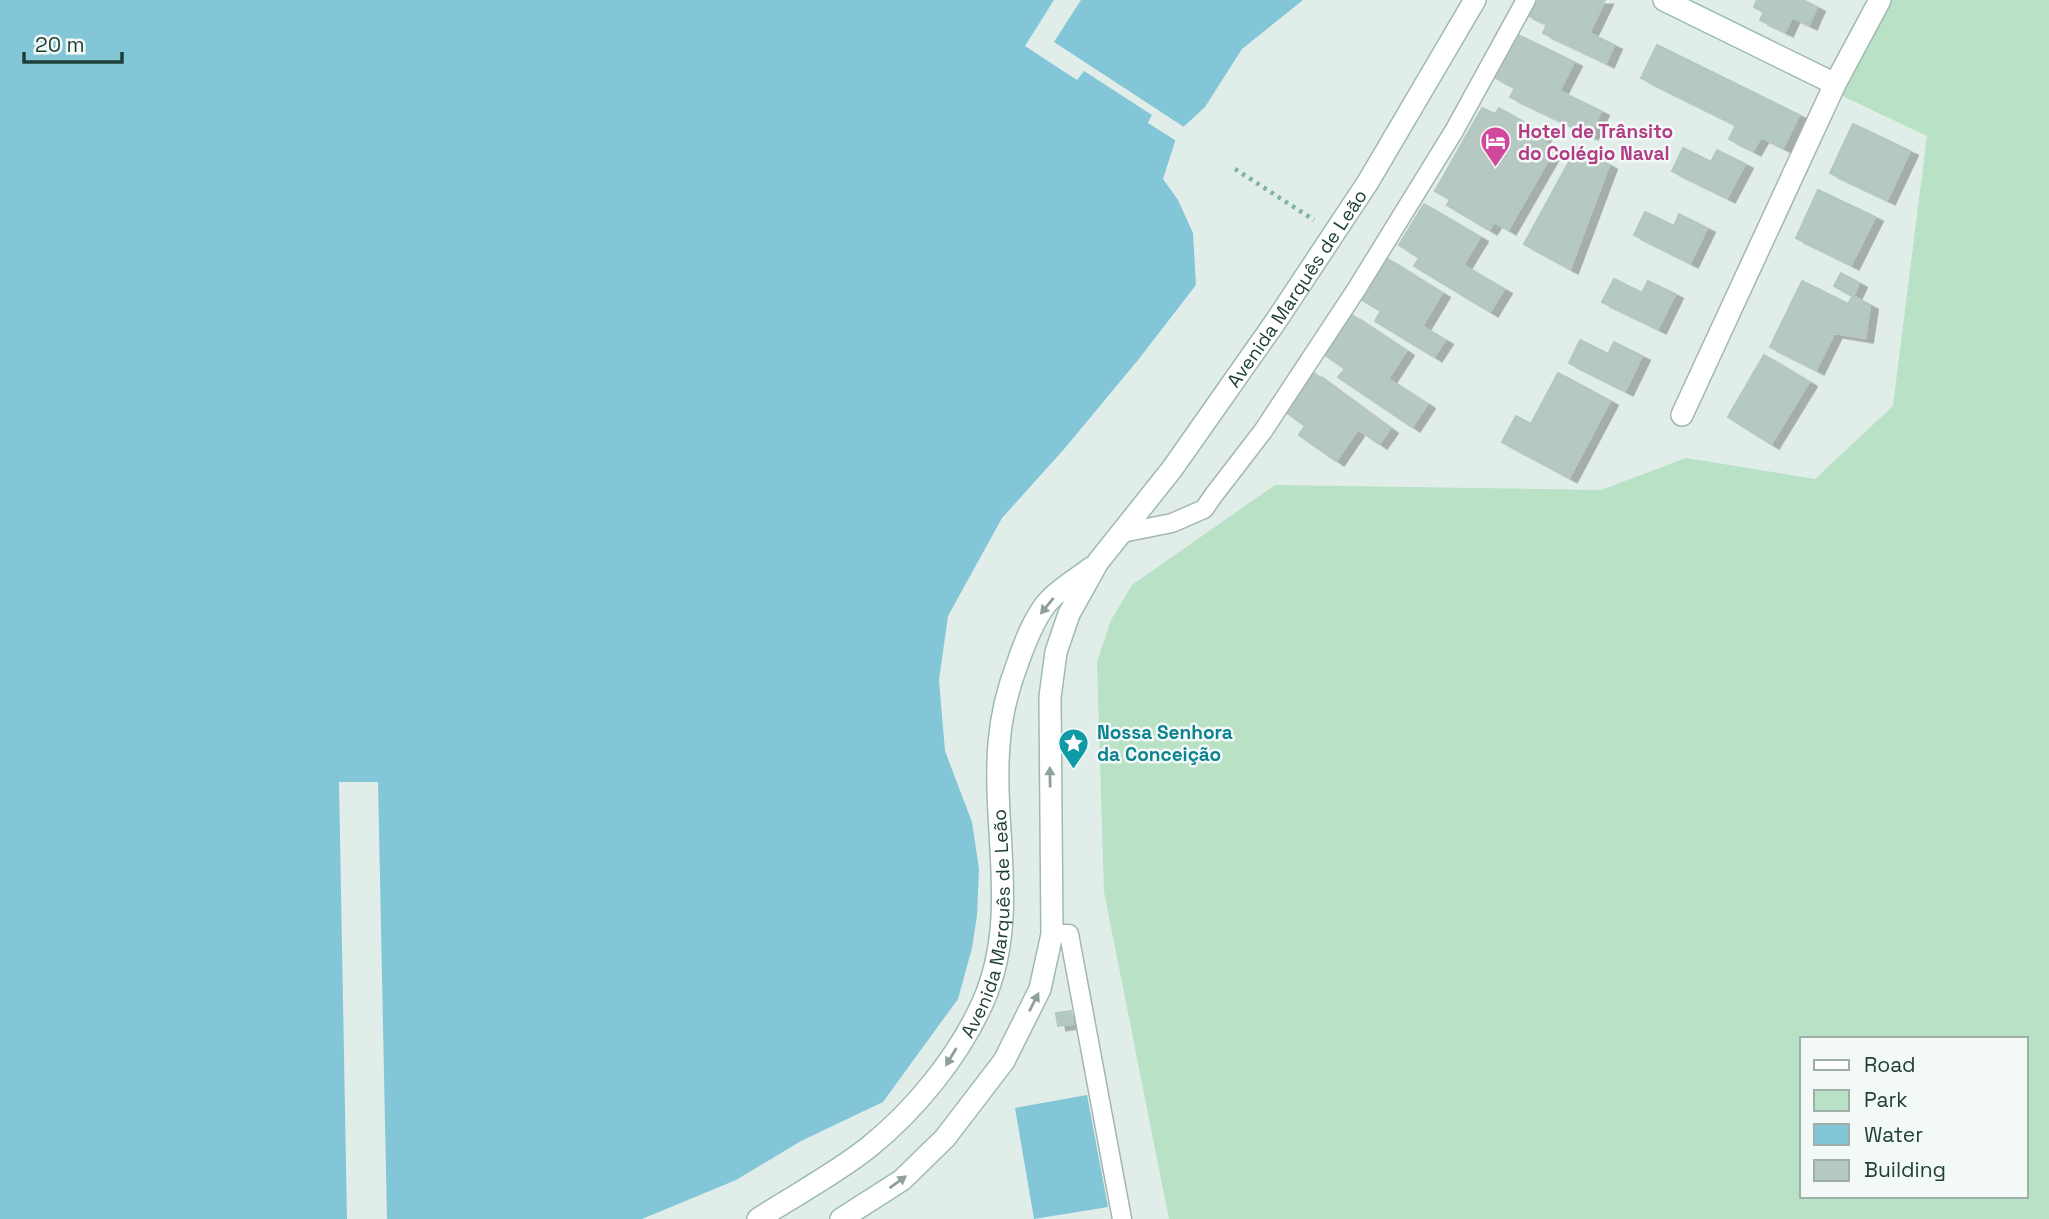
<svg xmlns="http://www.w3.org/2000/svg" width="2049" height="1219" font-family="'Space Grotesk',sans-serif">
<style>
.green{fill:#b8e1c5;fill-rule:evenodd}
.water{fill:#83c6d8}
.pier{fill:#e1ede9}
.building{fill:#b6c8c2;stroke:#b3c8c0;stroke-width:2;filter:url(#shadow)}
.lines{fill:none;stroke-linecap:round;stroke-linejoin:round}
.service-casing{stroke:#a3b6b1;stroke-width:21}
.minor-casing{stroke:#a3b6b1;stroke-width:24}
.secondary-casing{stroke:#9ebab2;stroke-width:24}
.path{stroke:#7eb4a7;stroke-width:4.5;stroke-dasharray:3.5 5;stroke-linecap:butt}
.service{stroke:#fff;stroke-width:18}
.minor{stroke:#fff;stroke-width:21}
.secondary{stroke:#fff;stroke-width:21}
.oneway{fill:#8fa09c}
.labels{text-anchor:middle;stroke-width:5;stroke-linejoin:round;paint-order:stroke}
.hotel-label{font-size:19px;font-weight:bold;fill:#b23c85;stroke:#f2f9f6;text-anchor:start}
.street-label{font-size:19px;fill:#1f4039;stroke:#f2f9f6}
.culture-label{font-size:19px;font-weight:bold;fill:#0d838f;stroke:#f2f9f6;text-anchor:start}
</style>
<defs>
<filter id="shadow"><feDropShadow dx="8" dy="4.5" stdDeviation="0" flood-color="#0004"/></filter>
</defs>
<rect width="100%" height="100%" fill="#e1ede9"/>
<path class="green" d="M 1880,0 L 2049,0 L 2049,1219 L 1169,1219 L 1104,892 L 1097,662 L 1111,620 L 1132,585 L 1275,485 L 1601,490 L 1686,458 L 1815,479 L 1893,406 L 1927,136 L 1832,91 ZM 1802,1039 L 2026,1039 L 2026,1196 L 1802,1196 Z"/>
<path class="water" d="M 0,0 L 1303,0 L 1242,49 L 1205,107 L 1178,132 L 1163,179 L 1178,200 L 1193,233 L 1196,285 L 1138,360 L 1065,448 L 1002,518 L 948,616 L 939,680 L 945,751 L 972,822 L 979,869 L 977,915 L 972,948 L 958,999 L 883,1102 L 801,1141 L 736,1180 L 642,1219 L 0,1219 Z
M 1087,1095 L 1108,1207 L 1034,1219 L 1015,1108 Z"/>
<path class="pier" d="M 1054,0 L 1081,0 L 1054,42 L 1187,129 L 1181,134 L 1178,142 L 1148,123 L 1152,115 L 1084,71 L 1077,80 L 1025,46 Z
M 339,782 L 378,782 L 387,1219 L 347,1219 Z"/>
<path class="building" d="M 1532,0 L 1605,0 L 1589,33 L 1614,45 L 1606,63 L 1543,33 L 1547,24 L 1525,14 Z
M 1757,0 L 1803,0 L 1817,7 L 1809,25 L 1792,17 L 1785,32 L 1760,20 L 1764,12 L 1754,7 Z
M 1514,33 L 1574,62 L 1559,91 L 1601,111 L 1590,135 L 1510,97 L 1515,88 L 1494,77 Z
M 1657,45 L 1799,115 L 1783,148 L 1761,137 L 1753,151 L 1729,139 L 1736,125 L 1641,78 Z
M 1482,108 L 1495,114 L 1499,108 L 1544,134 L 1541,140 L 1555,148 L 1508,230 L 1494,222 L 1489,230 L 1447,205 L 1450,199 L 1435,191 Z
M 1853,124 L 1910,151 L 1887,200 L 1830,173 Z
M 1577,147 L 1609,165 L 1570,269 L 1524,244 Z
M 1683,148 L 1711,162 L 1717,150 L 1745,164 L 1727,198 L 1672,171 Z
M 1818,190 L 1875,217 L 1851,265 L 1796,238 Z
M 1424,204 L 1480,237 L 1463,265 L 1504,289 L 1490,312 L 1414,266 L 1419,258 L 1399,245 Z
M 1645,212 L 1674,226 L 1679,214 L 1707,228 L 1690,263 L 1634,235 Z
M 1386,258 L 1442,293 L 1422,326 L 1445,340 L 1434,357 L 1375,321 L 1381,311 L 1360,299 Z
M 1841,273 L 1859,283 L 1853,296 L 1834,286 Z
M 1614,279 L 1642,293 L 1648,281 L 1675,294 L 1658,329 L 1602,302 Z
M 1802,281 L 1848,304 L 1853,296 L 1870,305 L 1865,338 L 1834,333 L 1816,370 L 1770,347 Z
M 1352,315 L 1406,351 L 1388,379 L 1427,404 L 1412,427 L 1338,377 L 1345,369 L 1325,355 Z
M 1580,340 L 1608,354 L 1614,342 L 1642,356 L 1625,391 L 1569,363 Z
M 1764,355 L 1809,382 L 1771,444 L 1728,417 Z
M 1314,373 L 1390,429 L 1379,444 L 1358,429 L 1336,461 L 1299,435 L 1305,426 L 1286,412 Z
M 1558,373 L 1610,401 L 1569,478 L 1502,442 L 1516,416 L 1531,424 Z
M 1071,1011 L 1073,1024 L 1058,1026 L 1056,1013 Z"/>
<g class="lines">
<defs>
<path id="service" d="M 1122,533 L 1172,523 L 1204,509 L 1213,496 L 1263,431 L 1356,290 L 1454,131 L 1526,0
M 1052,934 L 1069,934 L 1122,1219"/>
<path id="minor" d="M 1682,415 L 1835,84"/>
<g id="secondary">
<path d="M 1664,0 L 1835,84 L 1880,0"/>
<path id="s1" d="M 758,1219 C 795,1195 835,1174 869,1147 C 915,1110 959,1056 983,1002 C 1020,918 992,830 999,744 C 1001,716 1008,688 1018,662 C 1025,642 1033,621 1046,604 C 1057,590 1077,579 1091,568"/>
<path id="s2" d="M 841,1219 L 902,1180 L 945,1138 L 1004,1061 L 1040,989 L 1052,934 L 1050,697 L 1056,652 L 1069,614 L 1098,562 L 1172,469 L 1276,321 L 1368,182 L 1475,0"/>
</g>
</defs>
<use href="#service" class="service-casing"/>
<use href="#minor" class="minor-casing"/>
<use href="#secondary" class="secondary-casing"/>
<path class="path" d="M 1235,169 L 1314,220"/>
<use href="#service" class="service"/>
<use href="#minor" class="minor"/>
<use href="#secondary" class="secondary"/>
</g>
<defs><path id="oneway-solid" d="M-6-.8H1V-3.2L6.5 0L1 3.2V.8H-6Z" transform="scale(1.75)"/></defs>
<g class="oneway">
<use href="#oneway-solid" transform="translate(1047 606) rotate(129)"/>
<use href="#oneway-solid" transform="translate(1050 777) rotate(-91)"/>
<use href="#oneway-solid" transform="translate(1034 1002) rotate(-63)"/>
<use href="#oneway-solid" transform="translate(951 1057) rotate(121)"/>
<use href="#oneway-solid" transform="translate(898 1182) rotate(-36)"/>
</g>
<defs>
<symbol id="hotel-pin" viewBox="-11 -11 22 30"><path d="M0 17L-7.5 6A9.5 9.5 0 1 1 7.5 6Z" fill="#d1479c" stroke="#f2f9f6"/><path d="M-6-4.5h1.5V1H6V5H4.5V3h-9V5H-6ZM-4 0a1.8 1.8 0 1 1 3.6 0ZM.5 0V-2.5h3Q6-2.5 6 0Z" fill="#fff"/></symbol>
<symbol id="sight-pin" viewBox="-11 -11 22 30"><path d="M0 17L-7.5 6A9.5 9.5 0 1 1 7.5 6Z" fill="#0f9aa8" stroke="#f2f9f6"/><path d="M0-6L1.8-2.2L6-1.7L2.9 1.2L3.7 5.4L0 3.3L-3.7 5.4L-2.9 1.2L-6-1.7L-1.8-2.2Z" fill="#fff"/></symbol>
</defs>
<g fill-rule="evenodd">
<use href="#hotel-pin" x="1478" y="124" width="35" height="47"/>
<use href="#sight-pin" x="1056" y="726" width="35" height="47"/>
</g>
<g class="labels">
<g class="hotel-label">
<text x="1518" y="138">Hotel de Trânsito<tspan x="1518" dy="22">do Colégio Naval</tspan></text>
</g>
<g class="street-label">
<text dy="7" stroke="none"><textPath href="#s2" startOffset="1087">Avenida Marquês de Leão</textPath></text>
<text dy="7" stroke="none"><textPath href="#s1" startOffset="397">Avenida Marquês de Leão</textPath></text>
</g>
<g class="culture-label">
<text x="1097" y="739">Nossa Senhora<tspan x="1097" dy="22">da Conceição</tspan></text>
</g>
</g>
<rect x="1800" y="1037" width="228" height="161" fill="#f2f9f6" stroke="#9eafaa" stroke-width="2"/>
<rect x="1814" y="1060" width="35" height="10" fill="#ffffff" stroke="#9eafaa" stroke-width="2"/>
<text x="1864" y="1072" font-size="21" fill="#1f4039">Road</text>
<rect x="1814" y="1090" width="35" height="21" fill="#b8e1c5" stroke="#9eafaa" stroke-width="2"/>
<text x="1864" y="1107" font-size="21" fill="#1f4039">Park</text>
<rect x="1814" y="1124" width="35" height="21" fill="#83c6d8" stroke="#9eafaa" stroke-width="2"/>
<text x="1864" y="1142" font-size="21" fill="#1f4039">Water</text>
<rect x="1814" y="1160" width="35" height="21" fill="#b6c8c2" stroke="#9eafaa" stroke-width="2"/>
<text x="1864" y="1177" font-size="21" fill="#1f4039">Building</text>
<path d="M24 52v10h98v-10" fill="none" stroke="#1f4039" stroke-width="3.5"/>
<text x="35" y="52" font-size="21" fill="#1f4039" stroke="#f2f9f6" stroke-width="5" paint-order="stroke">20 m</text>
</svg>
